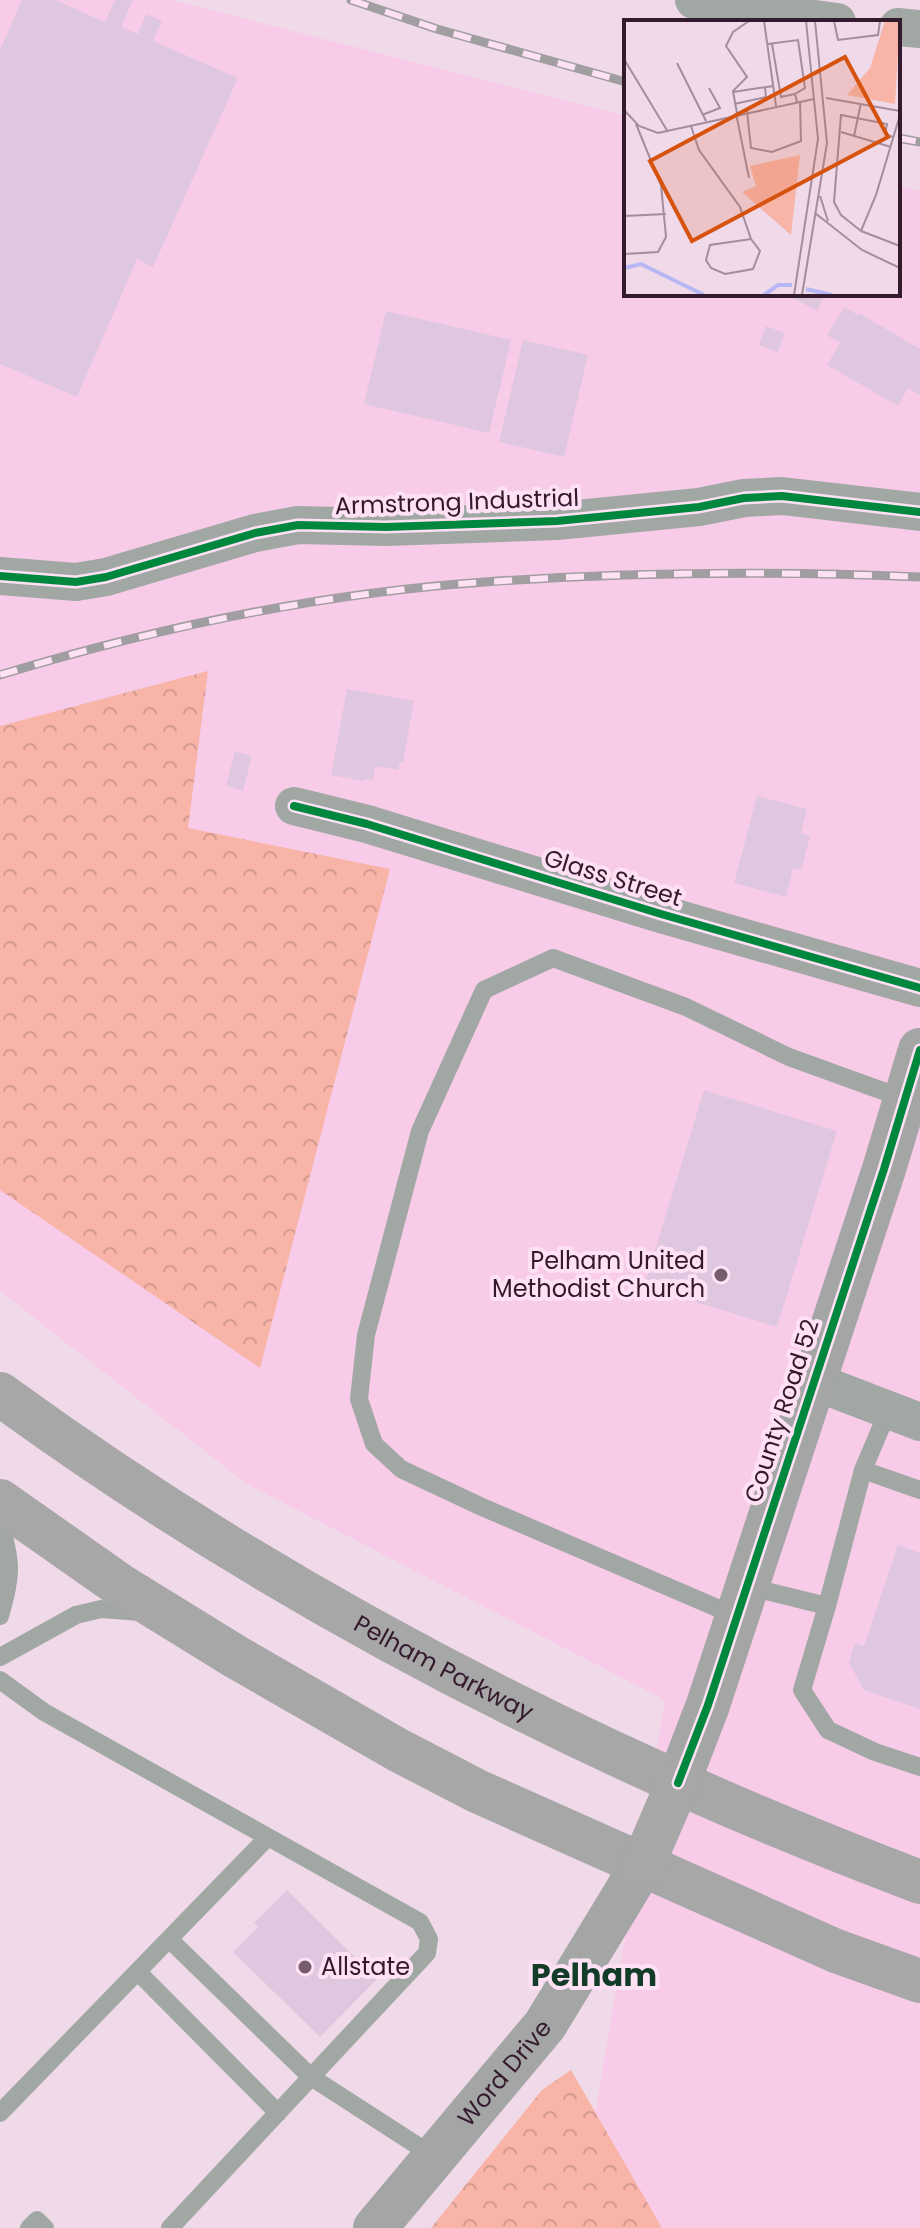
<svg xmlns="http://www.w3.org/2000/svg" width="920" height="2228" font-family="Poppins,sans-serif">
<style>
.built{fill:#f8cbe9}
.forest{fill:url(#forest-crowns)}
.building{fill:#e0c7e0}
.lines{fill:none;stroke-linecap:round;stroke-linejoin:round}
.lane{stroke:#a1a8a4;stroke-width:18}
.street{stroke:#a1a8a4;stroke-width:38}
.secondary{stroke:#a3a6a4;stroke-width:44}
.primary{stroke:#a7a7a8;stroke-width:44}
.rail-casing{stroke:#a19ea1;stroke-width:9}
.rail{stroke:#fee1f4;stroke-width:6;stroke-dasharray:18;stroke-linecap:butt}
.cycleway-casing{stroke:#fee1f4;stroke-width:13}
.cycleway{stroke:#00873e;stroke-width:8}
.poi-dot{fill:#765d6e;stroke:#fee1f4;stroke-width:3}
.labels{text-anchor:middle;stroke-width:8;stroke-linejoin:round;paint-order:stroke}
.street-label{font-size:24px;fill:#341a2d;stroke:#fee1f4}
.poi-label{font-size:24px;fill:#341a2d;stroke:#fee1f4;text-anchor:end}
.district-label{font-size:32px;font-weight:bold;fill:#123c28;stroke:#fee1f4}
.inset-river{fill:none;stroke:#b8b7f5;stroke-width:4}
.inset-road{fill:none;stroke:#a58d9d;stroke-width:2}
.view{fill:#d6530f;fill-opacity:0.15;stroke:#d6530f;stroke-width:4}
.inset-edge{fill:none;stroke:#341a2d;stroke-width:4}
</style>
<defs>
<pattern id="forest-crowns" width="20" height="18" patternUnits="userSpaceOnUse" patternTransform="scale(2)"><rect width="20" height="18" fill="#f7b4a7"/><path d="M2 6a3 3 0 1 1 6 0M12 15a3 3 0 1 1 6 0" fill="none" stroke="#d49a90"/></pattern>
</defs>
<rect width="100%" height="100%" fill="#f0d9e8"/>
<path class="built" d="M 0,0 L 171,0 L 626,116 L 626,294 L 898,294 L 898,186 L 920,191 L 920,2228 L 576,2228 L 665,1700 L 247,1484 L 0,1291 Z"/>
<path class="forest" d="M 208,671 L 188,828 L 390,869 L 260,1368 L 0,1190 L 0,726 Z
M 571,2070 L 662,2228 L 431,2228 L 542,2090 Z"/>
<path class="building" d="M 22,0 L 55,0 L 105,22 L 115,0 L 133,0 L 121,27 L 138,34 L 146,14 L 162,21 L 153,41 L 238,78 L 153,267 L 137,259 L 77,397 L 0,364 L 0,50 Z
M 785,294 L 826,294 L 817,311 Z
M 844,307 L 858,315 L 859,313 L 920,349 L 920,395 L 908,388 L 898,406 L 827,365 L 840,343 L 827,335 Z
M 386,311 L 511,340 L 489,433 L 364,404 Z
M 766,326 L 785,333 L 778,352 L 759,345 Z
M 523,340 L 588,355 L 564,457 L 499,442 Z
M 347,689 L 414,701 L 403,763 L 400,762 L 398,770 L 375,766 L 373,780 L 364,779 L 364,781 L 331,775 Z
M 235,751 L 252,756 L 243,791 L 226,786 Z
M 757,796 L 807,809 L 801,833 L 810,836 L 801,870 L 793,868 L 786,897 L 734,883 Z
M 704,1090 L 837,1131 L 777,1327 L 644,1286 Z
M 898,1545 L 920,1553 L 920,1709 L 864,1690 L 849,1663 L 855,1643 L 864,1646 Z
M 287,1890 L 377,1979 L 320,2037 L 233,1952 L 258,1927 L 254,1923 Z"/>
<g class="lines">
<path class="lane" d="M 863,1470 L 888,1411
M 0,1522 C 12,1563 12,1575 0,1616
M 746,1586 L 827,1606 L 802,1690 L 828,1730 L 875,1752 L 920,1767
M 827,1606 L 863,1470 L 920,1490
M 736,1616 L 482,1507 L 401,1469 L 374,1444 L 359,1399 L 366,1335 L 420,1131 L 484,990 L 553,958 L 686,1007 L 789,1057 L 905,1099
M 0,1657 L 76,1615 L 101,1609 L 141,1612
M 0,1680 L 44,1712 L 420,1922 L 429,1939 L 427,1953 L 170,2228
M 169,1939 L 311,2077 L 435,2157
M 138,1972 L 278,2113
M 0,2113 L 268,1837
M 29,2228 L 37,2220 L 45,2228"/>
<path class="street" d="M 694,0 L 732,8 L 837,22
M 898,27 L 920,29
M 0,576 L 76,582 L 106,577 L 255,533 L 298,525 L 386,527 L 557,521 L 699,507 L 744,498 L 782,496 L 920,512
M 294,806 L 367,824 L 661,914 L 920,988
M 813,1381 L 920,1422"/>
<g class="secondary">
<path d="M 678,1783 L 708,1705 L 884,1169 L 920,1050"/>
<path id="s1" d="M 375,2228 L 545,2025 L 643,1864"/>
</g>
<g class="primary">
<path id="s2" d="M 0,1394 C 284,1601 592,1758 920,1882"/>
<path d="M 0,1501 L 121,1586 L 236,1657 L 398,1750 L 477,1791 L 836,1951 L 920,1981"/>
<path d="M 643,1864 L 678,1783"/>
</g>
<defs>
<path id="rail" d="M 351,0 L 437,29 L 626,82
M 898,138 L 920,142
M 0,675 C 155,628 323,593 485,582 C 630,572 775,571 920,577"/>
</defs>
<use href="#rail" class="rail-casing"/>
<use href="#rail" class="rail"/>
<defs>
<path id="cycleway" d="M 0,576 L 76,582 L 106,577 L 255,533 L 298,525 L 386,527 L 557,521 L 699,507 L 744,498 L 782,496 L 920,512
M 294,806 L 367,824 L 661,914 L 920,988
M 678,1783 L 708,1705 L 884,1169 L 920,1050"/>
</defs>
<use href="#cycleway" class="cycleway-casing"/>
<use href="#cycleway" class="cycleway"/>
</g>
<g class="poi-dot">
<circle cx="721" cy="1275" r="8"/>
<circle cx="305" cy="1967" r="8"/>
</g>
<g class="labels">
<g class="street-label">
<text transform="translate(457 502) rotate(-2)" y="8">Armstrong Industrial</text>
<text transform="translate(613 878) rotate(17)" y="8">Glass Street</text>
<text transform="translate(782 1411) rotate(-72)" y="8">County Road 52</text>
<text dy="8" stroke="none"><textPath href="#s2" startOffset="522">Pelham Parkway</textPath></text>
<text dy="8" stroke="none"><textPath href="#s1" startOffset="202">Word Drive</textPath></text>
</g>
<g class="poi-label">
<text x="705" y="1269">Pelham United<tspan x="705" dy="28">Methodist Church</tspan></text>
<text x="321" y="1975" text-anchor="start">Allstate</text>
</g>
<g class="district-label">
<text x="594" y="1986">Pelham</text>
</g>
</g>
<g transform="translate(624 20)">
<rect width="276" height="276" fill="#f0d9e8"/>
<path d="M 261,1 L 276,1 L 271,84 L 223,75 L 246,48 ZM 176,135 L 167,215 L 118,172 L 132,166 L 126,146 Z" fill="#f7b4a7"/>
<path class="inset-river" d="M 0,248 L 17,244 L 80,275M 182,269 L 208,275M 140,275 L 154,265 L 168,265"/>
<path class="inset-road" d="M 140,1 L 152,86M 210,1 L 214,20 L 254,15 L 256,1M 144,24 L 174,20 L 181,68 L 171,74 L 173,82M 148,24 L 157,77 L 171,74M 0,39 L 44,112M 53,43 L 82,101M 109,72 L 149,66M 202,78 L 276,91M 110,84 L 142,77 L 141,67M 0,90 L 15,106 L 34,113 L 190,79M 123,91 L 127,128 L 148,132 L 177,121 L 176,81M 112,93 L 125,158M 113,93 L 109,71 L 123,57 L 102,26 L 109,12 L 125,1M 78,95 L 96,88 L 85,68M 67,106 L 75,130 L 116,187 L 127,219M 217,112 L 267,127M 230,116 L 237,83M 269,117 L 261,114 L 263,104 L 217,95 L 210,182 L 217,195 L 237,211 L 252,175 L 276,95M 196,176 L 204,201M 191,193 L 238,230 L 276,248M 0,196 L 42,194M 237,211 L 276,226M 127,219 L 136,231 L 129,249 L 101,254 L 87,248 L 82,240 L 86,225 ZM 0,234 L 34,232 L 42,217 L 37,165 L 12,104M 170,275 L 194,119 L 182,1M 178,275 L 203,123 L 191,1"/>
<path class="view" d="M 221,37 L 264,117 L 68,221 L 26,141 Z"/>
<rect width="276" height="276" class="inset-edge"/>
</g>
</svg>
